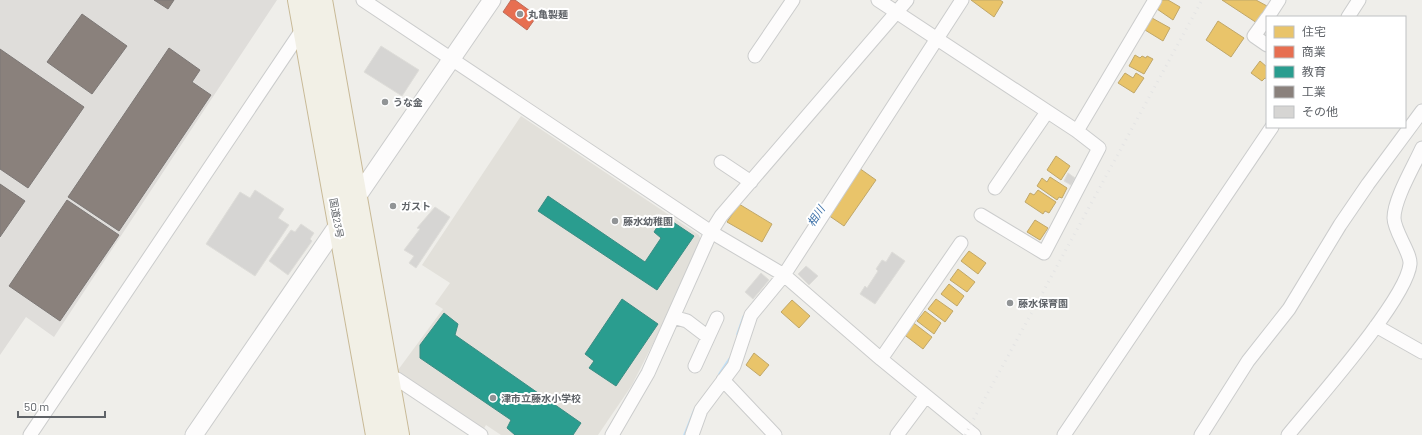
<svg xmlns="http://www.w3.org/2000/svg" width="1422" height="435" font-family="Barlow,'Noto Sans JP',sans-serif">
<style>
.industrial{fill:#dfddda}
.education{fill:#e2e0da}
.homes{fill:#e9c46a;stroke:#c0a769}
.shops{fill:#e76f51;stroke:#be6b58}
.schools{fill:#2a9d8f;stroke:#3a8c83}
.industry{fill:#8a817c;stroke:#7d7876}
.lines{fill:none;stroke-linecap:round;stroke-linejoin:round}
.stream{stroke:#bfe0f9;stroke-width:3.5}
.building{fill:#d6d5d3;stroke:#deddd9}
.minor-casing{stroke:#cbcccc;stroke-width:15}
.tertiary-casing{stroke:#cbcccc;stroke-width:19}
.trunk-casing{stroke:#c8b996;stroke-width:24}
.minor{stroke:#fdfcfc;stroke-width:13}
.tertiary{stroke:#fdfcfc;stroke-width:17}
.trunk{stroke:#f2f0e6;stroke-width:22}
.rail{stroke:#e4e4e4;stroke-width:3;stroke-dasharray:1 5;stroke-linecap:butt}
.poi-dot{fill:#919496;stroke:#fff;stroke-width:1.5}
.labels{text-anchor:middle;stroke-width:4;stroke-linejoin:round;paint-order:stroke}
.poi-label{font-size:10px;font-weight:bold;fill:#5f6368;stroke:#fff;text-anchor:start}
.street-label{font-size:10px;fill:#5f6368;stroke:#fff}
.water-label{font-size:11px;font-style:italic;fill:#4174aa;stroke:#fff}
</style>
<rect width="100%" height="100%" fill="#efeeea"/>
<path class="industrial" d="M 0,0 L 277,0 L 54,337 L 26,317 L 0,355 Z"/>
<path class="education" d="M 521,116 L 699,235 L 701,241 L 676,298 L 632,385 L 598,435 L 501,435 L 486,425 L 482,432 L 399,375 L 398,370 L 443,309 L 435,304 L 450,283 L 422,265 Z"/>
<path class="homes" d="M 971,0 L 1000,0 L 1003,2 L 994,17 Z
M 1162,0 L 1168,0 L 1180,7 L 1173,20 L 1157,9 Z
M 1222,0 L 1256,0 L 1267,6 L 1257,23 Z
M 1152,18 L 1170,28 L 1163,41 L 1145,30 Z
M 1218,21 L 1244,38 L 1231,57 L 1206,40 Z
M 1135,55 L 1140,58 L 1142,56 L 1146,58 L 1147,56 L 1153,59 L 1144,74 L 1129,66 Z
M 1260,61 L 1267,67 L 1267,79 L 1265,78 L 1262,81 L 1251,73 Z
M 1125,73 L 1133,78 L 1136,73 L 1144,78 L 1134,93 L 1118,83 Z
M 1056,156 L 1070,166 L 1061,180 L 1047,170 Z
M 859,168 L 876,180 L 844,226 L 828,215 Z
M 1050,177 L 1067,188 L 1062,198 L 1059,197 L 1057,200 L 1037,186 L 1042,178 L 1047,182 Z
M 1038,190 L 1056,202 L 1049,213 L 1045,211 L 1043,214 L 1025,202 L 1030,193 L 1034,195 Z
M 739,204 L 772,224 L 762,242 L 727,222 Z
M 1035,220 L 1048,228 L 1040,240 L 1027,232 Z
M 969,251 L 986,263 L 978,274 L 961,261 Z
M 958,269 L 975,282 L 967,292 L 950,280 Z
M 949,284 L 964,296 L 957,306 L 941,294 Z
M 936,299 L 953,311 L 945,322 L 928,309 Z
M 792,300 L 810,316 L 799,328 L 781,312 Z
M 925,311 L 941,323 L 934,334 L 917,321 Z
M 911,321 L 932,337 L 923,349 L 902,333 Z
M 754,353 L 769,365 L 760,376 L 746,365 Z"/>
<path class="shops" d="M 511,0 L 515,0 L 537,16 L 527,30 L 503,12 Z"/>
<path class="schools" d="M 548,196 L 645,262 L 661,238 L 654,232 L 664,216 L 694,236 L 657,290 L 538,211 Z
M 622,299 L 658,324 L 616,386 L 589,368 L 594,361 L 585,354 Z
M 444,313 L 458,324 L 455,335 L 581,423 L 573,435 L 515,435 L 507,428 L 511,420 L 420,358 L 420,345 Z"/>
<path class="industry" d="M 154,0 L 174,0 L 168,9 Z
M 82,14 L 127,46 L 92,94 L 47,62 Z
M 169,48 L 200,70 L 192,82 L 211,95 L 119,231 L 68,197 Z
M 0,49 L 84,107 L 28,188 L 0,169 Z
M 0,184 L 25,201 L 0,237 Z
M 67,200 L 119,235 L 60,321 L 9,286 Z"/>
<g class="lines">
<path class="stream" d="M 738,334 L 744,317
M 720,374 L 730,359
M 685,435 L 695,410"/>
</g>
<path class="building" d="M 381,46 L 419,70 L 402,96 L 364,72 Z
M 1068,173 L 1075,178 L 1071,185 L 1064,181 Z
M 255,190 L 284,209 L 278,218 L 289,225 L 255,276 L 206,244 L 240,192 L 250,198 Z
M 435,207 L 450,217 L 416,268 L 409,263 L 414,256 L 404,250 L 420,229 L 417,228 Z
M 301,224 L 314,233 L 310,239 L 312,241 L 288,275 L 269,261 L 291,230 L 295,232 Z
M 892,252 L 905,261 L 875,304 L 860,294 L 865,286 L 867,288 L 878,271 L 876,269 L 882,260 L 886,262 Z
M 806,266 L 818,276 L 809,285 L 798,274 Z
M 761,273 L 769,280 L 753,299 L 745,292 Z"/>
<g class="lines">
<defs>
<path id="minor" d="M 363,0 L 711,232 L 784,275 L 881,359 L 974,435
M 878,0 L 1077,131 L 1099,148 L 1044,253 L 981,215
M 1268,17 L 1279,0
M 1348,17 L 1359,0
M 1267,18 L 1254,36 L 1267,45
M 755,56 L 793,0
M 1077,131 L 1155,0
M 721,162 L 751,182
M 995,188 L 1047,112
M 673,317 L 687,321 L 708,337
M 1376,326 L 1422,352
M 881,359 L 961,243
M 695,366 L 717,318
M 397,379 L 481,435
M 723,380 L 775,435
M 30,435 L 304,27
M 612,435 L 648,373 L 711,232 L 721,216 L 907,0
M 692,435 L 701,410 L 734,366 L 751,315 L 784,275 L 962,0
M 897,435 L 926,396
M 1064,435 L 1272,127
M 1201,435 L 1248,361 L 1289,309 L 1340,225 L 1368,184 L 1422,111
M 1288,435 C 1314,403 1407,299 1410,264 C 1411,253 1394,231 1394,218 C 1394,199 1414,166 1422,148"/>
<path id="tertiary" d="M 194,435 L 492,0"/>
<path id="trunk" d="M 299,0 L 377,435
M 321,0 L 398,435"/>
</defs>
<use href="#minor" class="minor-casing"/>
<use href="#tertiary" class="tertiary-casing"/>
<use href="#trunk" class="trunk-casing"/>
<use href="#minor" class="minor"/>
<use href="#tertiary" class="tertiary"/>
<use href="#trunk" class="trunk"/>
<path class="rail" d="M 965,435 L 1202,0"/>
</g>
<g class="poi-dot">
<circle cx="520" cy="14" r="4"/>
<circle cx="385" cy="102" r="4"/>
<circle cx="393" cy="206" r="4"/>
<circle cx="615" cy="221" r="4"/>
<circle cx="1010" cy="303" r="4"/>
<circle cx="493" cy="398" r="4"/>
</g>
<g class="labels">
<g class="poi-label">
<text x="528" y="18">丸亀製麺</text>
<text x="393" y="106">うな金</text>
<text x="401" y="210">ガスト</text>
<text x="623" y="225">藤水幼稚園</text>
<text x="1018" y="307">藤水保育園</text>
<text x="501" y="402">津市立藤水小学校</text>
</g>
<g class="street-label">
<text transform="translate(337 218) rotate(80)" y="4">国道23号</text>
</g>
<g class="water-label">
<text transform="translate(816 216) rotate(-57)" y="4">相川</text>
</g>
</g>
<rect x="1266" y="16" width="140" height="112" fill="#ffffff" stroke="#bfc1c3"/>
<rect x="1274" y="26" width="20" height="12" fill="#e9c46a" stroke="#bfc1c3"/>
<text x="1302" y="36" font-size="12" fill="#5f6368">住宅</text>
<rect x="1274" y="46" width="20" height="12" fill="#e76f51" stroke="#bfc1c3"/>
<text x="1302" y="56" font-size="12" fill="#5f6368">商業</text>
<rect x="1274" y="66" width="20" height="12" fill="#2a9d8f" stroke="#bfc1c3"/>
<text x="1302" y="76" font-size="12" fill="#5f6368">教育</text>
<rect x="1274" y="86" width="20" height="12" fill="#8a817c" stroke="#bfc1c3"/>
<text x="1302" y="96" font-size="12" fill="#5f6368">工業</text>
<rect x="1274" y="106" width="20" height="12" fill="#d6d5d3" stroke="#bfc1c3"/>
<text x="1302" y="116" font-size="12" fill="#5f6368">その他</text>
<path d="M18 411v6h87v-6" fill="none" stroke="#5f6368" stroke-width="2"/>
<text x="24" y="411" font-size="12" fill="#5f6368" stroke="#ffffff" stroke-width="3" paint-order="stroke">50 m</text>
</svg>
